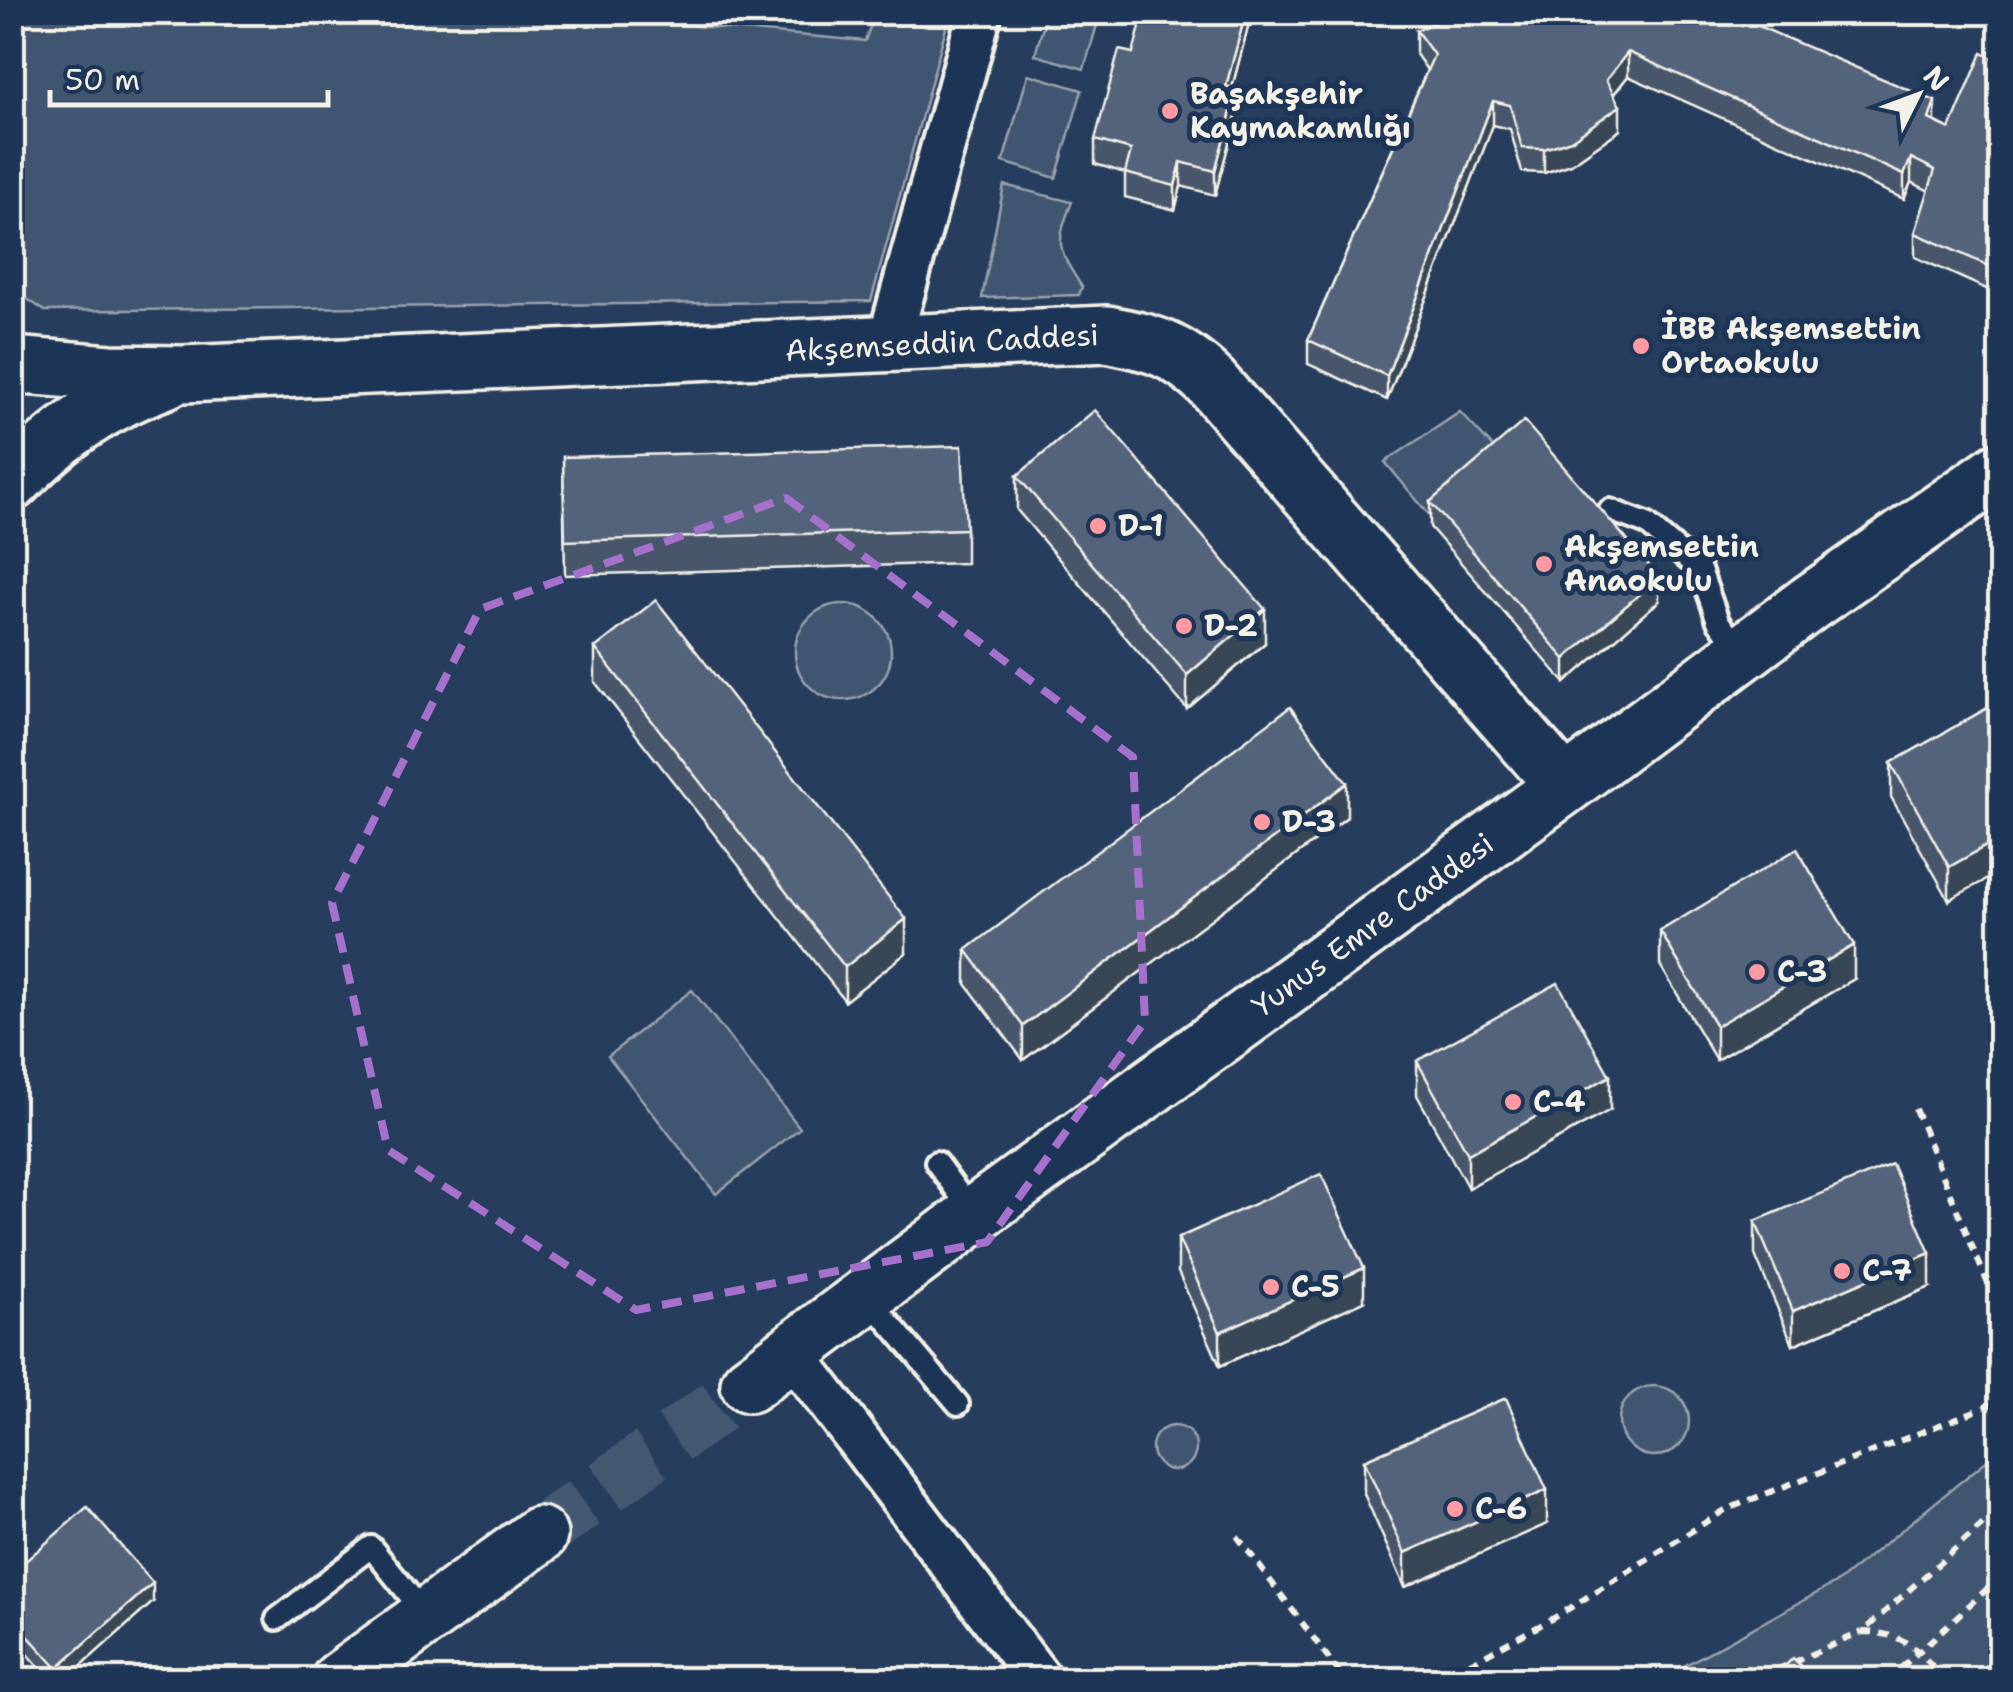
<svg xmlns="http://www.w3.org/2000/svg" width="2013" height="1692" font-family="'Shantell Sans',sans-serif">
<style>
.green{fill:#40546f;stroke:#9aa2ac;stroke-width:2.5}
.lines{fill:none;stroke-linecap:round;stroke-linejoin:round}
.secondary-tunnel{stroke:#455872;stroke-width:55;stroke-dasharray:55 28;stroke-linecap:butt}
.lane-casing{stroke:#f4f1e8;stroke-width:28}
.street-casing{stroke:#f4f1e8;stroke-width:50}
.secondary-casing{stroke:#f4f1e8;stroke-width:62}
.path{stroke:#f4f1e8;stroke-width:6;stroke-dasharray:10 8;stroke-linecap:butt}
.lane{stroke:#1d3557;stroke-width:20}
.street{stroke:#1d3557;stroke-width:42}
.secondary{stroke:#1d3557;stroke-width:55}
.wall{fill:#47566a;stroke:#f4f1e8;stroke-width:2.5}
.shaded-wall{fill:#394656;stroke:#f4f1e8;stroke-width:2.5}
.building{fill:#52647b;stroke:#f4f1e8;stroke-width:2.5}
.marked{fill:none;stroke:#a571cd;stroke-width:8;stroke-dasharray:20 12;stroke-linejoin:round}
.poi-dot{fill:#ff9aa2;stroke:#1d3557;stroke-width:4}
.labels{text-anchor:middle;stroke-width:10;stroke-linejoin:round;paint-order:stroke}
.poi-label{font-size:30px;font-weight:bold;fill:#f4f1e8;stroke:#1d3557;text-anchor:start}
.street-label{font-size:30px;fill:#f4f1e8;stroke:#1d3557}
</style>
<rect width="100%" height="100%" fill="#263d5d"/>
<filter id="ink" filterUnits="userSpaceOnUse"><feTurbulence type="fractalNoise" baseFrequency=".01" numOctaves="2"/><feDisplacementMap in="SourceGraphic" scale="20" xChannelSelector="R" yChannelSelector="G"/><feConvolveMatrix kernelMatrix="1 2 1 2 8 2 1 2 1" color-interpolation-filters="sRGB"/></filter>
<g filter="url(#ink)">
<path class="green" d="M 546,13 L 865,41 L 875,13 L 950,13 L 871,301 L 45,311 L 13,289 L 13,13 Z
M 1047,13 L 1104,13 L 1100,15 L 1084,69 L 1035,55 Z
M 1028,74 L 1082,90 L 1056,178 L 1003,162 Z
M 1004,185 L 1072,202 C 1055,244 1057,248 1082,287 L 1079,295 L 982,298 Z
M 1460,412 L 1501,456 L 1431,517 L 1385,462 Z
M795 652a48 48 0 1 1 96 0a48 48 0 1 1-96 0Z
M 692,990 L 800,1128 L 716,1194 L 608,1056 Z
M1619 1421a35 35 0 1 1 70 0a35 35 0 1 1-70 0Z
M1152 1448a22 22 0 1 1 44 0a22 22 0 1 1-44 0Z
M 2000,1440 L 2000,1679 L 1658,1680 L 1839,1581 L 1985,1462 Z"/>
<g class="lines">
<path class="secondary-tunnel" d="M 539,1535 L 749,1384"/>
<defs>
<path id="lane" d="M 1610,510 L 1647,524 L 1700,570 L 1718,621 L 1741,652
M 936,1162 L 973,1213
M 869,1299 L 958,1404
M 277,1619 L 371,1547 L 424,1613"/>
<path id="street" d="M 888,346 L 980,12
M 792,1353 L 1040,1680"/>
<path id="secondary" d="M 12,365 L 110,373 L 183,374 L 1107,334 C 1154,343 1175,348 1211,382 L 1565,786
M 12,482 C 62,432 100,404 166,380
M 749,1384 L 974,1215 L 1565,786 L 1811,602 L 2000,470
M 340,1680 L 539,1535"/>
</defs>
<use href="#lane" class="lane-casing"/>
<use href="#street" class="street-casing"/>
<use href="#secondary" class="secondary-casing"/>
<path class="path" d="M 1979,12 L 2000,19
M 1915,1109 L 2000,1313
M 1237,1536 L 1345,1680
M 1438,1680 L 1554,1618 L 1725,1510 L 2000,1401
M 1762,1680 L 1776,1670 L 1862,1632
M 1888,1680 L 2000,1577
M 1945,1680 C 1916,1649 1907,1633 1862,1632 L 2000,1509
M 1974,1680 L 2000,1653"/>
<use href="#lane" class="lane"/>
<use href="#street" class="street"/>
<use href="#secondary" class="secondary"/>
</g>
<path class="wall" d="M 1252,12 L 1232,88 L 1237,113 L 1215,195 L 1181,186 L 1175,210 L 1125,197 L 1125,173 L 1095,164 L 1095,140 L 1133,53 Z
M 1456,12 L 1725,12 L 1950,129 L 2000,62 L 2000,295 L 1915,257 L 1915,233 L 1929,191 L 1911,182 L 1904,199 L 1628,76 L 1614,94 L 1620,130 L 1571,164 L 1544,173 L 1522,172 L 1510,129 L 1493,125 L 1387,400 L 1308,364 L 1308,340 L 1427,70 L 1416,54 L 1416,30 L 1456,14 Z
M 563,457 L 966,529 L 966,563 L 565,575 Z
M 1017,476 L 1265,643 L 1187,709 L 1017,510 Z
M 1430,502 L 1659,601 L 1565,683 L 1430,527 Z
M 595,648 L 906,953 L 845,1001 L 595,682 Z
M 2000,701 L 1949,900 L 1891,797 L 1891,763 Z
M 1347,817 L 1023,1060 L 966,984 L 966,950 Z
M 1660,931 L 1854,979 L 1716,1060 L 1660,965 Z
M 1417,1061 L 1610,1110 L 1468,1188 L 1417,1095 Z
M 1755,1221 L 1930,1287 L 1793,1345 L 1755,1255 Z
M 1178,1238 L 1364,1301 L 1220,1366 L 1178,1272 Z
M 1364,1460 L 1547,1524 L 1405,1587 L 1364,1494 Z
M 12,1573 L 153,1602 L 65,1680 L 51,1680 L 12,1636 Z"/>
<path class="shaded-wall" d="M 1246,12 L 1252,12 L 1226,110 L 1226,86 Z
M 1628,52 L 1628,76 L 1606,104 L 1606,80 Z
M 1237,89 L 1237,113 L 1215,195 L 1215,171 Z
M 1493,101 L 1493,125 L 1387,400 L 1387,376 Z
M 1935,101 L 1935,125 L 1929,119 Z
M 1620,106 L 1620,130 L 1571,164 L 1544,173 L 1544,149 Z
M 1911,158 L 1911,182 L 1904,199 L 1904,175 Z
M 1181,162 L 1181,186 L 1175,210 L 1175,186 Z
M 1659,577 L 1659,601 L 1565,683 L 1565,659 Z
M 1265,609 L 1265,643 L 1187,709 L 1187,675 Z
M 1347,783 L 1347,817 L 1023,1060 L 1023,1026 Z
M 2000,838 L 2000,872 L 1949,900 L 1949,867 Z
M 906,919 L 906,953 L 845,1001 L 845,967 Z
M 1854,945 L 1854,979 L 1716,1060 L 1716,1026 Z
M 1610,1076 L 1610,1110 L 1468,1188 L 1468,1154 Z
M 1930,1253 L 1930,1287 L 1793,1345 L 1793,1311 Z
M 1364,1268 L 1364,1301 L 1220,1366 L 1220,1332 Z
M 1547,1490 L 1547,1524 L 1405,1587 L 1405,1553 Z
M 153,1583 L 153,1602 L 65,1680 L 57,1680 L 57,1668 Z"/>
<path class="building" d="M 1144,12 L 1246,12 L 1226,86 L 1237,89 L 1215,171 L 1181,162 L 1175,186 L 1125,173 L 1131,150 L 1095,140 L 1119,50 L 1133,53 Z
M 1461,12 L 1725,12 L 1935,101 L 1929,119 L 1950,129 L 1982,53 L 2000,62 L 2000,271 L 1915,233 L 1935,170 L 1911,158 L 1904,175 L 1628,52 L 1606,80 L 1620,106 L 1571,140 L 1544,149 L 1522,148 L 1510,105 L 1493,101 L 1387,376 L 1308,340 L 1434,55 L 1416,30 Z
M 1095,410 L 1265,609 L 1187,675 L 1017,476 Z
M 1524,421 L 1659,577 L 1565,659 L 1430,502 Z
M 962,446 L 966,529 L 565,541 L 563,457 Z
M 656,600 L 906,919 L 845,967 L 595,648 Z
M 2000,701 L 2000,838 L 1949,867 L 1891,763 Z
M 1290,707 L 1347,783 L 1023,1026 L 966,950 Z
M 1797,849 L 1854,945 L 1716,1026 L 1660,931 Z
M 1558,983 L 1610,1076 L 1468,1154 L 1417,1061 Z
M 1892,1164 L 1930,1253 L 1793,1311 L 1755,1221 Z
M 1321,1174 L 1364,1268 L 1220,1332 L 1178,1238 Z
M 1506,1398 L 1547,1490 L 1405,1553 L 1364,1460 Z
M 87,1507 L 153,1583 L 57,1668 L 12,1618 L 12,1573 Z
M 1793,1658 L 1814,1680 L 1771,1680 Z"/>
</g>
<path class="marked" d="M 786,498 L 1133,757 L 1145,1021 L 987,1242 L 636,1310 L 388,1150 L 332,903 L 480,609 Z"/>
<g class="poi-dot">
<circle cx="1170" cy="111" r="10"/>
<circle cx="1641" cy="346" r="10"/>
<circle cx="1098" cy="526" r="10"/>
<circle cx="1544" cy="564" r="10"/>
<circle cx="1184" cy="626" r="10"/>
<circle cx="1262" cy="822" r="10"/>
<circle cx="1757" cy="972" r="10"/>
<circle cx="1513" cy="1102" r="10"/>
<circle cx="1842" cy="1271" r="10"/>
<circle cx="1271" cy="1287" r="10"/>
<circle cx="1455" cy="1509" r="10"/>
</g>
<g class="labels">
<g class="poi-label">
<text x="1190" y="104">Başakşehir<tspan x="1190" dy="34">Kaymakamlığı</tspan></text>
<text x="1661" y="339">İBB Akşemsettin<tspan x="1661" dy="34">Ortaokulu</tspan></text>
<text x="1118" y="536">D-1</text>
<text x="1564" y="557">Akşemsettin<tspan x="1564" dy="34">Anaokulu</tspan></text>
<text x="1204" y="636">D-2</text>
<text x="1282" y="832">D-3</text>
<text x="1777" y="982">C-3</text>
<text x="1533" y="1112">C-4</text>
<text x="1862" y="1281">C-7</text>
<text x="1291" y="1297">C-5</text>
<text x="1475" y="1519">C-6</text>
</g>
<g class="street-label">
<text transform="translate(942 343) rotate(-3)" y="10">Akşemseddin Caddesi</text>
<text transform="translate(1373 925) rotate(-36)" y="10">Yunus Emre Caddesi</text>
</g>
</g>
<rect width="2013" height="1692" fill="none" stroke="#1d3557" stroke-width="50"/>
<rect x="25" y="25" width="1963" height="1642" fill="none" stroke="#f4f1e8" stroke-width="4" filter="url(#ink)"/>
<g transform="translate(1918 95) rotate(48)" stroke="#1d3557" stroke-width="8" paint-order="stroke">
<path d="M0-8L18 38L0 25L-18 38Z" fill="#f4f1e8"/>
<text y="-15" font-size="28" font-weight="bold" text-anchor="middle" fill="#f4f1e8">N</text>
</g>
<path d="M50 90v15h278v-15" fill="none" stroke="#f4f1e8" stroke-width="5"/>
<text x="65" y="90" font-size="30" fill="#f4f1e8" stroke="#1d3557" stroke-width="8" paint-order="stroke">50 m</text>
</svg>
